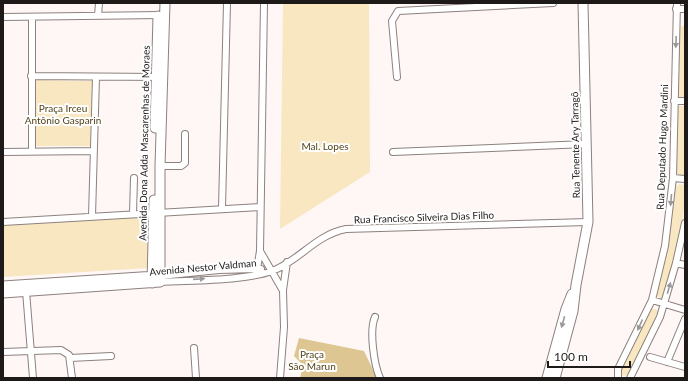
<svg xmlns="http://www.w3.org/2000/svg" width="688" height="381" font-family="Lato,sans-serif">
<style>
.green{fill:#f8e7c0}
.forest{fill:#ddc691}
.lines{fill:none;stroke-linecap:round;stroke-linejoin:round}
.minor-casing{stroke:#8c817e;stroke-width:8}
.secondary-casing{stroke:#8c817e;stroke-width:11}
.minor{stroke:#fff;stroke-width:6}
.secondary{stroke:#fff;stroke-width:9}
.oneway{fill:#9a9898}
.labels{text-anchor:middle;stroke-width:4;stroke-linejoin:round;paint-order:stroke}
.park-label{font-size:10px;fill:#54431a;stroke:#fff}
.street-label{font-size:10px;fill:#1e1a19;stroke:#fff}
</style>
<rect width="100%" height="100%" fill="#fef7f5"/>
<path class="green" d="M 283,3 L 369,4 L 370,172 L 280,229 Z
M 681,26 L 685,26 L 685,99 L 680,99 L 678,96 L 679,30 Z
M 35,80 L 92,81 L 90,146 L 35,146 Z
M 679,106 L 685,106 L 685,175 L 683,177 L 679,176 L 677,173 L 677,110 Z
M 679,184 L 685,185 L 685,202 L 678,249 L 663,297 L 660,298 L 656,295 L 668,242 L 676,187 Z
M 149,214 L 148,268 L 3,277 L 3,223 Z
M 651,309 L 656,309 L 658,312 L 653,326 L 628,375 L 623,376 L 621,374 L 620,370 Z"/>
<path class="forest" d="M 299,338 L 364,351 L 377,378 L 300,378 L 303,365 L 294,356 Z"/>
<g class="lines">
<defs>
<path id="minor" d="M 676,9 L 685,9
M 98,16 L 99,3
M 3,17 L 161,15
M 31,76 L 160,77
M 397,77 L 392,21 L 398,11 L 553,3
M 674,101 L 685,101
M 32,151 L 32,17
M 3,152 L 93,151
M 393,152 L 586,144
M 160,166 L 181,166 L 185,163 L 185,134
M 673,178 L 685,179
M 222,208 L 227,3
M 133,214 L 134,178
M 92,216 L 96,77
M 3,222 L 260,207
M 260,251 L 282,289
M 676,263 L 685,265
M 256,275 L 260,251 L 264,3
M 160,276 L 219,270 L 261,269
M 160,282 C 192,280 244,281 272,271 C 298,262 315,235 346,229 L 588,222
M 26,291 L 33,378
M 652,300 L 685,310
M 375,317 C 369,330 374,365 380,378
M 194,348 L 196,378
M 3,352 L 61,350 L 69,355 L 72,378
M 650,357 L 685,367
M 70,358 L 111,356
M 667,362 L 685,319
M 280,378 L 284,327 L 283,290 L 287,262
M 618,378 L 618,369 L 652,300 L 665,246 L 673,178 L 677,3
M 630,378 L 660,317 L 676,263 L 685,223"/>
<path id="secondary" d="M 155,128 L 158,16
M 152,283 L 154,200
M 3,286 L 156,276
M 3,293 L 160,282 L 160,166 L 165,3
M 547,378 L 566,309 L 572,294
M 555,378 L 573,311 L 576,285 L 588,222 L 583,3"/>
</defs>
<use href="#minor" class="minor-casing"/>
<use href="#secondary" class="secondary-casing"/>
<use href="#minor" class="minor"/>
<use href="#secondary" class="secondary"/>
</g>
<defs><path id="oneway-solid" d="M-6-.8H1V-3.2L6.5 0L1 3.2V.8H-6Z"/></defs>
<g class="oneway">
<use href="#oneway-solid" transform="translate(676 42) rotate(92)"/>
<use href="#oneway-solid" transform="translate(671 200) rotate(95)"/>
<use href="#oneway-solid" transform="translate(199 279) rotate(-4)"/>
<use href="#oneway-solid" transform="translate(669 288) rotate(-74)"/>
<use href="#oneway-solid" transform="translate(563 322) rotate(106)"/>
<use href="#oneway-solid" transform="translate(640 325) rotate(114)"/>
</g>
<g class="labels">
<g class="park-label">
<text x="63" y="112">Praça Irceu<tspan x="63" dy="12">Antônio Gasparin</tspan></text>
<text x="325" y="150">Mal. Lopes</text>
<text x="312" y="358">Praça<tspan x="312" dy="12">São Marun</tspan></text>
</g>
<g class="street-label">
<text transform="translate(144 143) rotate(-89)" y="4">Avenida Dona Adda Mascarenhas de Moraes</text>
<text transform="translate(575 145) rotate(-91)" y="4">Rua Tenente Ary Tarragô</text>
<text transform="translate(662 147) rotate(-88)" y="4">Rua Deputado Hugo Mardini</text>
<text transform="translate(424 217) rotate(-2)" y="4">Rua Francisco Silveira Dias Filho</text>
<text transform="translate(203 267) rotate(-5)" y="4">Avenida Nestor Valdman</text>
</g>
</g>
<rect width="688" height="381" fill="none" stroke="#1e1a19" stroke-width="8"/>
<path d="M548 361v6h82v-6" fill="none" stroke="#1e1a19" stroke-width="2"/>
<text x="554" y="361" font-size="12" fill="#1e1a19" stroke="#ffffff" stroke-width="3" paint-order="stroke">100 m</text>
</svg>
